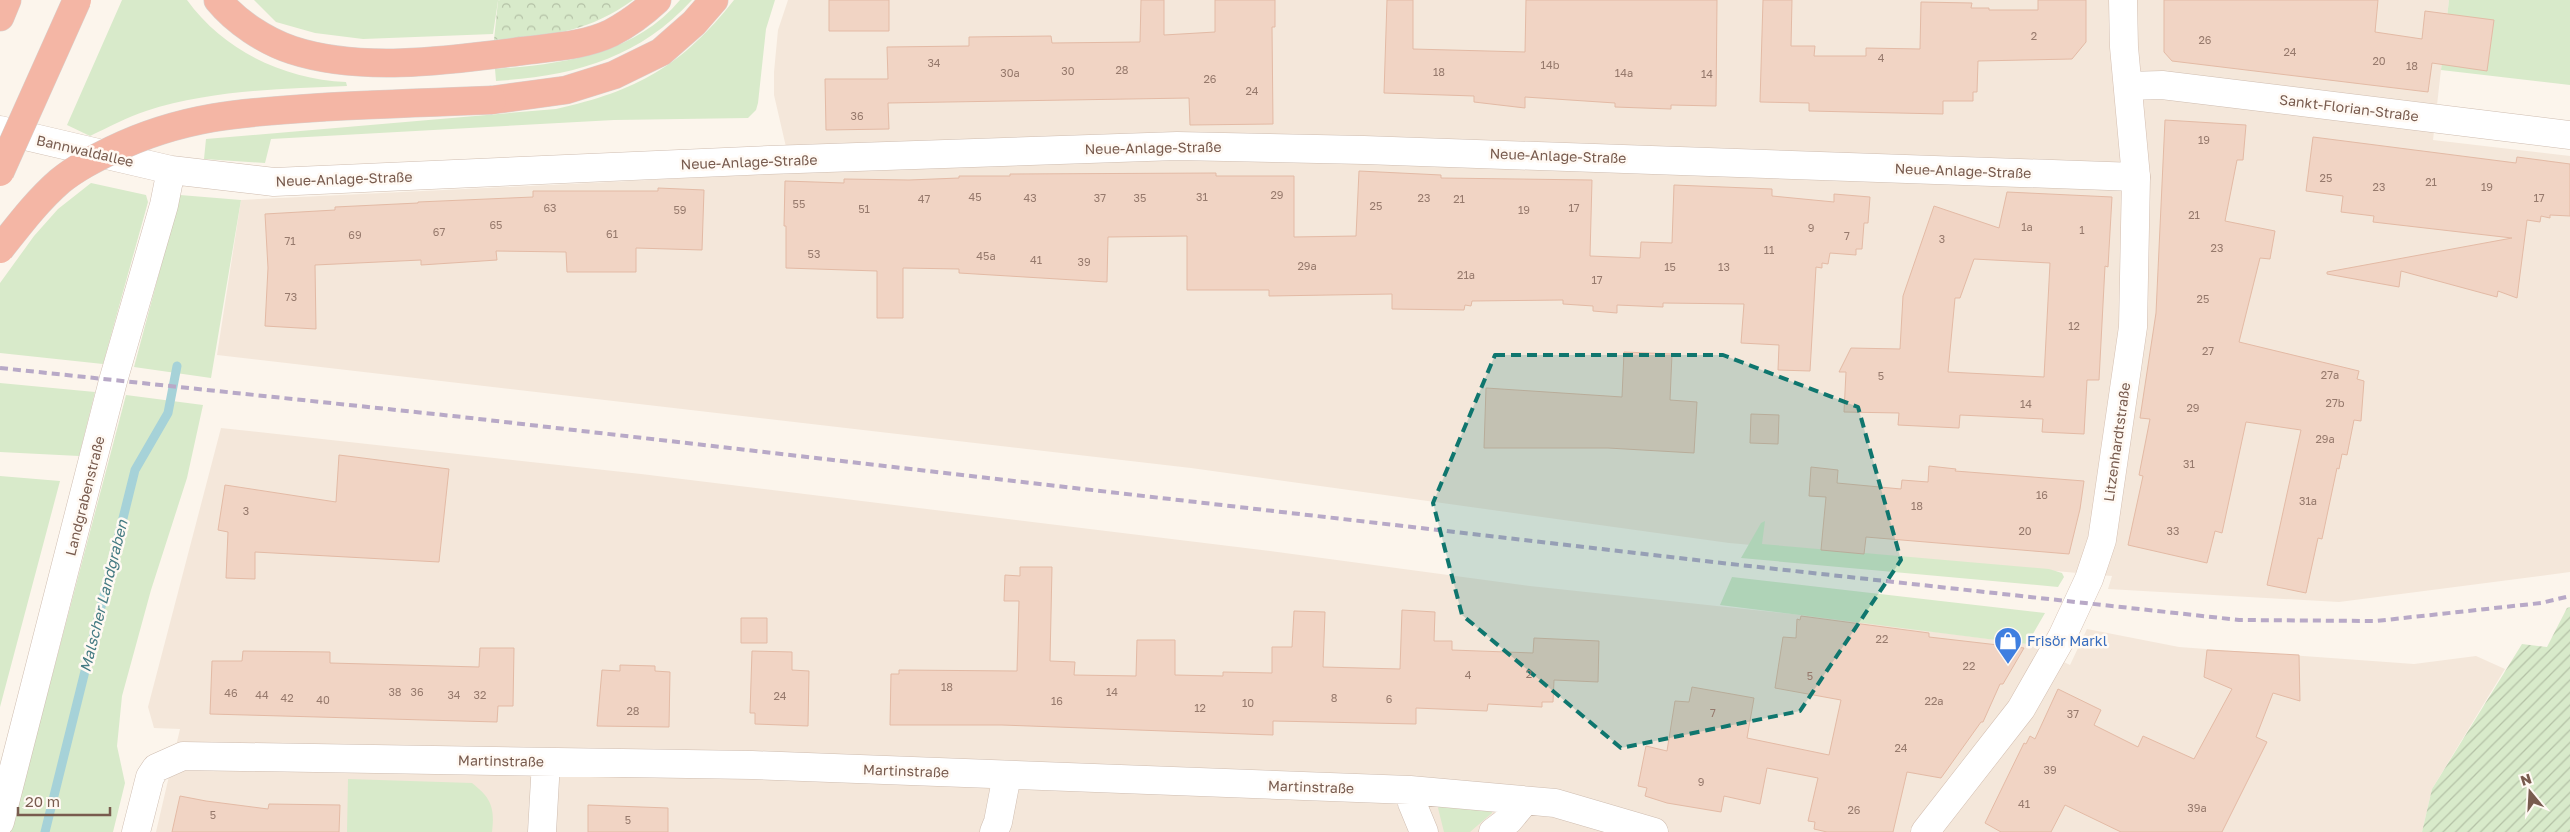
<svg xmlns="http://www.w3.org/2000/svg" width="2570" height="832" font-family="'Golos Text',sans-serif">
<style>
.residential{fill:#f4e7da}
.grass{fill:#d8eaca}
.forest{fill:url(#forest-crowns)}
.garden{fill:url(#garden-furrows)}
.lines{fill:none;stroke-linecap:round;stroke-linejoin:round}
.stream{stroke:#a6d2d8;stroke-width:9}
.building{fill:#f1d4c4;stroke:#e3baa5;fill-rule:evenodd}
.street-casing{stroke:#cfbdb0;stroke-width:29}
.secondary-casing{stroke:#d4bfb1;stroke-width:29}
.highway-casing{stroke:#d9d1cd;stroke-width:29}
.street{stroke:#fff;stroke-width:28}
.secondary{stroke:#fff;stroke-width:28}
.highway{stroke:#f4b6a5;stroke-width:28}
.rail{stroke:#b8a9c7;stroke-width:4;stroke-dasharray:8 5;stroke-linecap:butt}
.highway-bridge-casing{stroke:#d9d1cd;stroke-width:29;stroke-linecap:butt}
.highway-bridge{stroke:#f4b6a5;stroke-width:28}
.marked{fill:#0f766e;fill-opacity:0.2;stroke:#0f766e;stroke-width:4;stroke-dasharray:10 6;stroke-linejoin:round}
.labels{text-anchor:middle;stroke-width:5;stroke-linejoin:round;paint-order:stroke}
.number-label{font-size:11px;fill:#96796c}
.street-label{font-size:14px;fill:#785b4e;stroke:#fff9f3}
.shop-label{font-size:14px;fill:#366cbe;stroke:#fff9f3;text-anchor:start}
.water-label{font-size:15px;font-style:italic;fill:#457b83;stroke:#fff9f3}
</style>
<defs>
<pattern id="forest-crowns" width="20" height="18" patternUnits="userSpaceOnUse" patternTransform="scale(1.25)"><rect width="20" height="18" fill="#d8eaca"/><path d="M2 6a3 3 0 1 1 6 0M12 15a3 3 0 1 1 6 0" fill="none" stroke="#b4c1a6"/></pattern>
<pattern id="garden-furrows" width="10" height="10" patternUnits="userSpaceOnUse" patternTransform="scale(1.25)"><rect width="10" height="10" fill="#d8eaca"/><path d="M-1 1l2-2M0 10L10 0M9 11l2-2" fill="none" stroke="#b4c1a6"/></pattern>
</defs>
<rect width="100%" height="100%" fill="#fcf5ec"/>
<path class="residential" d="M 788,0 L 2449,0 L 2433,140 L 2570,156 L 2570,572 L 2339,602 L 2108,589 L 2112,576 L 1729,543 L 1191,468 L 217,355 L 241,200 L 792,173 L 774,95 L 774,72 L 778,30 Z
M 221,428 L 641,474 L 1270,551 L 1530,586 L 1839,619 L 2027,644 L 2070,665 L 2087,629 L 2179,647 L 2414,664 L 2476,656 L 2505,669 L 2432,789 L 2422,832 L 156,832 L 180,729 L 154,728 L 148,707 Z"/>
<path class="grass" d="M 122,0 L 187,0 C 224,51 284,79 346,82 L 347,86 C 280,89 211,90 146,111 C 127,117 109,127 90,136 L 67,125 Z
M 254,0 L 500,0 L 498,1 L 493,34 L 363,39 L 315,33 L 276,22 Z
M 680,0 L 692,0 C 638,59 573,76 496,81 L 495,69 C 562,64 634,55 680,0 Z
M 734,0 L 775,0 L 766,29 L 758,103 L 756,110 L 748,118 L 614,120 L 271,139 L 265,163 L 204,159 L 206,139 L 556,109 C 637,91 682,66 734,0 Z
M 2449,0 L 2570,0 L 2570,85 L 2441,70 Z
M 91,183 L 146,195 L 148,202 L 103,364 L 0,353 L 0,283 L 34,236 L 58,209 Z
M 180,195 L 241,200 L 211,378 L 134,367 Z
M 0,383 L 95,392 L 79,456 L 0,452 Z
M 126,395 L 203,405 L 187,478 L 151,590 L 122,696 L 117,746 L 125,783 L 113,832 L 11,832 Z
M 0,476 L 60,481 L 0,707 Z
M 1765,521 L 1762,544 L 2049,569 L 2062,573 L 2064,577 L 2058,587 L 1741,558 L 1761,523 Z
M 1732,577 L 2045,613 L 2027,644 L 1720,605 Z
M 348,779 L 472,783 C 491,798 495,807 492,832 L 347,832 Z
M 1440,805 L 1492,811 L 1492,813 L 1470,832 L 1444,832 L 1438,808 Z"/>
<path class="forest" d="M 500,0 L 633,0 C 585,34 550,35 494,40 L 498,1 Z"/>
<path class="garden" d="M 2570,607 L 2570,832 L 2422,832 L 2432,789 L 2522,644 L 2547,647 L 2567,608 Z"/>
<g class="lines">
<path class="stream" d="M 45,832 L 135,470 L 168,413 L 177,366"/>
</g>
<path class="building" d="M 829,0 L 889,0 L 889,31 L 829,31 Z
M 1141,0 L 1164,0 L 1164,35 L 1215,32 L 1215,0 L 1275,0 L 1275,27 L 1272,27 L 1273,124 L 1190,125 L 1189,98 L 888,103 L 889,129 L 826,130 L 825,79 L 888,79 L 887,47 L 969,46 L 969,37 L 1051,36 L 1052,43 L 1140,42 Z
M 1387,0 L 1413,0 L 1413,49 L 1525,52 L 1526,0 L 1717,0 L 1716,106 L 1671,105 L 1671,109 L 1615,107 L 1615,103 L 1525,97 L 1525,108 L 1474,102 L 1474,96 L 1384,93 Z
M 1763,0 L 1792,0 L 1791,46 L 1815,46 L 1814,56 L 1866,56 L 1866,48 L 1920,49 L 1921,2 L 1972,3 L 1971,8 L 1989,8 L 1989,10 L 2038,10 L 2038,0 L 2086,0 L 2086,42 L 2072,59 L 1978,61 L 1977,92 L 1973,92 L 1973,101 L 1943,101 L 1943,114 L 1809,111 L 1809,103 L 1760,102 Z
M 2164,0 L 2378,0 L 2375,32 L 2422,39 L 2425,11 L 2494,20 L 2487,71 L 2432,63 L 2428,92 L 2172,61 L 2164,52 Z
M 2165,120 L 2246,125 L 2243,160 L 2237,160 L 2225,221 L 2275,231 L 2270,259 L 2260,258 L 2239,342 L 2359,371 L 2357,379 L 2364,381 L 2361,421 L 2354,420 L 2347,455 L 2342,454 L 2339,469 L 2337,468 L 2322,539 L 2318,538 L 2306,593 L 2267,585 L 2301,430 L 2246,422 L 2222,533 L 2215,531 L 2207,563 L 2128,545 L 2143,476 L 2139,475 L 2150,419 L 2140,418 L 2156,313 Z
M 2313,137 L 2516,163 L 2517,157 L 2570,164 L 2570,216 L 2550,215 L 2550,218 L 2541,216 L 2540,222 L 2527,220 L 2517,298 L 2498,291 L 2497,297 L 2401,271 L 2399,287 L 2327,274 L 2327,272 L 2512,238 L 2373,222 L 2374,216 L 2341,212 L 2343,196 L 2306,191 Z
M 1359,171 L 1441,175 L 1441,178 L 1592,180 L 1590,256 L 1640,258 L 1641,242 L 1672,243 L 1674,185 L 1772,189 L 1772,196 L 1834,202 L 1834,194 L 1870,197 L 1868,223 L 1864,223 L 1862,249 L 1856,249 L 1856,255 L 1830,253 L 1828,264 L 1822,263 L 1822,268 L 1816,267 L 1810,371 L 1778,370 L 1779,345 L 1741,343 L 1744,304 L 1663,303 L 1663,307 L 1617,305 L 1617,313 L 1593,311 L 1593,306 L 1563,304 L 1563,300 L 1472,301 L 1471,306 L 1465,305 L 1464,310 L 1392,309 L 1392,294 L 1269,296 L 1269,290 L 1187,290 L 1187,236 L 1108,237 L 1107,282 L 959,273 L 959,269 L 903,268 L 903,318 L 877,318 L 877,271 L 786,268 L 786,226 L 784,226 L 785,181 L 844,183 L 844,179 L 909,180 L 959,178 L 959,176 L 1010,176 L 1010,174 L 1216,173 L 1216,176 L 1294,176 L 1294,237 L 1356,236 Z
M 658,188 L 704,190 L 702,250 L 636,248 L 636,272 L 567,272 L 566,252 L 496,251 L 497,260 L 421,265 L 421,260 L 315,265 L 316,329 L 265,326 L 268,268 L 265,214 L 335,210 L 335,207 L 418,203 L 418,202 L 533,197 L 533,191 L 658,191 Z
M 2007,192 L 2112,197 L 2108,267 L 2105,266 L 2099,380 L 2087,380 L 2084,434 L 2042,432 L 2043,419 L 1960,415 L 1959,428 L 1898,425 L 1899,413 L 1844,412 L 1846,372 L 1839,372 L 1851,348 L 1900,349 L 1903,296 L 1934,206 L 1999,228 ZM 1974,259 L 2050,263 L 2044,377 L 1948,372 L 1955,298 L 1960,298 Z
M 1624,352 L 1672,354 L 1670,400 L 1697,402 L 1694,453 L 1608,448 L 1484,448 L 1486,388 L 1622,397 Z
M 1751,414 L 1779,415 L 1778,444 L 1750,443 Z
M 339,455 L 449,469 L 439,562 L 255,552 L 255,579 L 226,578 L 228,532 L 218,530 L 225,485 L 336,502 Z
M 1929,466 L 1956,469 L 1955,471 L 2084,481 L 2080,509 L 2069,554 L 1866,537 L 1864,554 L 1821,550 L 1826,497 L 1809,496 L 1811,467 L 1838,470 L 1837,483 L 1901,489 L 1902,480 L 1928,482 Z
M 1020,567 L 1052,567 L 1050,661 L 1075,662 L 1074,675 L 1136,676 L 1137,640 L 1175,640 L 1175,675 L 1223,676 L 1223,672 L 1272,673 L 1272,647 L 1292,647 L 1294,611 L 1325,612 L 1323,667 L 1400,669 L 1402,610 L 1435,612 L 1434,641 L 1452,641 L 1452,650 L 1533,653 L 1534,638 L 1599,641 L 1598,682 L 1554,680 L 1553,702 L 1542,702 L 1542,707 L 1488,704 L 1487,711 L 1416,708 L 1416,724 L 1273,721 L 1273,735 L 1002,725 L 890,725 L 891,674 L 899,674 L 899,670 L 1017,671 L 1019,601 L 1004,601 L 1005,575 L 1020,576 Z
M 1801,616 L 1929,633 L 1929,637 L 2024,648 L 2003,684 L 2000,684 L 1983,722 L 1981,722 L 1941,778 L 1907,772 L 1893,832 L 1827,832 L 1814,829 L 1815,822 L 1808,821 L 1818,778 L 1767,768 L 1760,804 L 1724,796 L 1721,812 L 1667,803 L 1645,796 L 1647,788 L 1638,786 L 1646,746 L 1667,751 L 1675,701 L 1689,702 L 1692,687 L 1754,698 L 1747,738 L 1829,755 L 1841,700 L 1775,688 L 1783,637 L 1796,638 L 1797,619 L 1800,620 Z
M 741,618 L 767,618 L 767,643 L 741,643 Z
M 480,648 L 514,648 L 513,706 L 498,706 L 497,722 L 210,714 L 212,661 L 242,661 L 243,651 L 330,652 L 330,663 L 479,667 Z
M 2207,650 L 2299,655 L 2300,701 L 2273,693 L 2256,737 L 2267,742 L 2222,832 L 2121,832 L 2065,805 L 2051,832 L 2001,832 L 1985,823 L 2024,743 L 2026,744 L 2030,736 L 2035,739 L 2058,689 L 2101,710 L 2094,725 L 2138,747 L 2143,736 L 2194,759 L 2232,689 L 2204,677 Z
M 752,651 L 792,652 L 792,670 L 809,671 L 808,726 L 755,724 L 755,713 L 750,713 Z
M 620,665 L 655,666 L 655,671 L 670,672 L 669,727 L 597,726 L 602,670 L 620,671 Z
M 180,796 L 206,801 L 268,809 L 269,804 L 340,805 L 339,832 L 172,832 Z
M 588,805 L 668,808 L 668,832 L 588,832 Z"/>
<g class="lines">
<defs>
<path id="street" d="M 2128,86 L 2162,85 L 2570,135
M 0,130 L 171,170 L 274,182 L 769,160 L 1177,146 L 1364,150 L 2136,177
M 1410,790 L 1412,803 L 1424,832
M 0,822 L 113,381 L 164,205 L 171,170
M 136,832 L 150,777 L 156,768 L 183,756 L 752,765 L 1410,790 L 1555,803 L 1654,832
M 542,832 L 546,762
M 994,832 L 998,822 L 1007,775
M 1493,832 L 1509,820 L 1524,802"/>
<path id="secondary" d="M 1925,832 L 2021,709 L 2062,637 L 2089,579 L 2102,540 L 2133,327 L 2136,177 L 2124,47 L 2123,0"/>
<path id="highway" d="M 218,0 C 236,22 265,41 292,50 C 362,73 451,60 522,51 C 552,47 584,46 611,33 C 628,24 643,13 657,0
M 0,17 L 7,0
M 492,100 L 566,90 L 614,75 L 661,52 L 694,23 L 714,0"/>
</defs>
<use href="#street" class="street-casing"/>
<use href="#secondary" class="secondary-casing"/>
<use href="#highway" class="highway-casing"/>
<use href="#street" class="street"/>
<use href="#secondary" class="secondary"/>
<use href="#highway" class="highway"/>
<path class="rail" d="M 0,368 L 453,416 L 1731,564 L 2239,620 L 2376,621 L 2541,603 L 2570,596"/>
<defs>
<path id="highway-bridge" d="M 0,172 L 77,0
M 0,249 C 19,225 37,201 60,181 C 76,168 94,159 112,150 C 184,115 247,112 326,107 C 381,104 437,102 492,100"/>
</defs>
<use href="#highway-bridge" class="highway-bridge-casing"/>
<use href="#highway-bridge" class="highway-bridge"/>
</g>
<path class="marked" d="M 1495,355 L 1723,355 L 1858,407 L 1901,560 L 1800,711 L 1621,748 L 1462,615 L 1433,503 Z"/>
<defs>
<symbol id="shop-pin" viewBox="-11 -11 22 30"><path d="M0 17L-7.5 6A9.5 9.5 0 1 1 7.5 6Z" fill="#3f7fe0" stroke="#fff9f3"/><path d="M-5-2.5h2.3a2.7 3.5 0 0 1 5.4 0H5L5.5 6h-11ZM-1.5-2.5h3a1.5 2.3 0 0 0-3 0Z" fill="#fff"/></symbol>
</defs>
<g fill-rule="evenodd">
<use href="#shop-pin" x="1992" y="625" width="32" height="43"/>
</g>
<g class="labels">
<g class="number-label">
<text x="2034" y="40">2</text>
<text x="2205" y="44">26</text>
<text x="2290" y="56">24</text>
<text x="1881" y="62">4</text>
<text x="2379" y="65">20</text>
<text x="934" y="67">34</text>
<text x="1550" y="69">14b</text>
<text x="2412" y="70">18</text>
<text x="1122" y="74">28</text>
<text x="1068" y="75">30</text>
<text x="1439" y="76">18</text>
<text x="1010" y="77">30a</text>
<text x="1624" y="77">14a</text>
<text x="1707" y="78">14</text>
<text x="1210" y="83">26</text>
<text x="1252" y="95">24</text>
<text x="857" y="120">36</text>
<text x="2204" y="144">19</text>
<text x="2326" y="182">25</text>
<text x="2431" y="186">21</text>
<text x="2379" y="191">23</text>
<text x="2487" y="191">19</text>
<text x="1277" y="199">29</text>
<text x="975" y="201">45</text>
<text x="1202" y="201">31</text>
<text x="1030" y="202">43</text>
<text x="1100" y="202">37</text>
<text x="1140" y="202">35</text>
<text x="1424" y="202">23</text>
<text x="2539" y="202">17</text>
<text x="924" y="203">47</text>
<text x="1459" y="203">21</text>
<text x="799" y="208">55</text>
<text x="1376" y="210">25</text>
<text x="550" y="212">63</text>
<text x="1574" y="212">17</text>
<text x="864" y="213">51</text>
<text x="680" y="214">59</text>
<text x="1524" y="214">19</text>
<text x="2194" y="219">21</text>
<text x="496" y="229">65</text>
<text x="2027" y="231">1a</text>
<text x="1811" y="232">9</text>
<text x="2082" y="234">1</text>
<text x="439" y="236">67</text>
<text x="612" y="238">61</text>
<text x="355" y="239">69</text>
<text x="1847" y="240">7</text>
<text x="1942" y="243">3</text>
<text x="290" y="245">71</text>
<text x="2217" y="252">23</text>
<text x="1769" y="254">11</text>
<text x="814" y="258">53</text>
<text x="986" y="260">45a</text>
<text x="1036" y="264">41</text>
<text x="1084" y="266">39</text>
<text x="1307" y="270">29a</text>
<text x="1670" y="271">15</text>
<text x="1724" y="271">13</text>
<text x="1466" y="279">21a</text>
<text x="1597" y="284">17</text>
<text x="291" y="301">73</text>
<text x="2203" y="303">25</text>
<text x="2074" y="330">12</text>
<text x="2208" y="355">27</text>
<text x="2330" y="379">27a</text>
<text x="1881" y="380">5</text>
<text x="2335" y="407">27b</text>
<text x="2026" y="408">14</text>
<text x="2193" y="412">29</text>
<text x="2325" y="443">29a</text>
<text x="2189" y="468">31</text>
<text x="2042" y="499">16</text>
<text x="2308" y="505">31a</text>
<text x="1917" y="510">18</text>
<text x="246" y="515">3</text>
<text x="2025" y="535">20</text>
<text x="2173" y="535">33</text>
<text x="1882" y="643">22</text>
<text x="1969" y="670">22</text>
<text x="1529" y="678">2</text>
<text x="1468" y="679">4</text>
<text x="1810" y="680">5</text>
<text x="947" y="691">18</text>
<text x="395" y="696">38</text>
<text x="417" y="696">36</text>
<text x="1112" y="696">14</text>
<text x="231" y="697">46</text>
<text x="262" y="699">44</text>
<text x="454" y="699">34</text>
<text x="480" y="699">32</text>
<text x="780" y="700">24</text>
<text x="287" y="702">42</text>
<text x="1334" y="702">8</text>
<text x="1389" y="703">6</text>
<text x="323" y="704">40</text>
<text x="1057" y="705">16</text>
<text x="1934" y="705">22a</text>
<text x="1248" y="707">10</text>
<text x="1200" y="712">12</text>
<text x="633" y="715">28</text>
<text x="1713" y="717">7</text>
<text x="2073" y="718">37</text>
<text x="1901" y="752">24</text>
<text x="2050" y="774">39</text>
<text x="1701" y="786">9</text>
<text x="2024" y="808">41</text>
<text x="2197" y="812">39a</text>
<text x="1854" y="814">26</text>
<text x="213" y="819">5</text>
<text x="628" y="824">5</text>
</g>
<g class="street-label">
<text transform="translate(2349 108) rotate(7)" y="5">Sankt-Florian-Straße</text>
<text transform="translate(1153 148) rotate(-1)" y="5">Neue-Anlage-Straße</text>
<text transform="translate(85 151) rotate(13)" y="5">Bannwaldallee</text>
<text transform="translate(1558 156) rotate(2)" y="5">Neue-Anlage-Straße</text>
<text transform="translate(749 162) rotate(-2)" y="5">Neue-Anlage-Straße</text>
<text transform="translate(1963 171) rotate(2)" y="5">Neue-Anlage-Straße</text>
<text transform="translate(344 179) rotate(-2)" y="5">Neue-Anlage-Straße</text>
<text transform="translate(2117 442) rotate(-82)" y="5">Litzenhardtstraße</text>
<text transform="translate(85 496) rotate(-76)" y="5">Landgrabenstraße</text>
<text transform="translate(501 761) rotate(1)" y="5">Martinstraße</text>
<text transform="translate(906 771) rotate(2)" y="5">Martinstraße</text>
<text transform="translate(1311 787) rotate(2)" y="5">Martinstraße</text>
</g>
<g class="shop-label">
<text x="2027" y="646">Frisör Markl</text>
</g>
<g class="water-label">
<text transform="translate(104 596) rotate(-76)" y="5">Malscher Landgraben</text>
</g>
</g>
<g transform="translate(2530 792) rotate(342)" stroke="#fff9f3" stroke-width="4" paint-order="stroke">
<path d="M0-4L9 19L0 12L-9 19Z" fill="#785b4e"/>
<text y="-8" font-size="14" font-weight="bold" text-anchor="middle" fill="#785b4e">N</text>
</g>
<path d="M18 807v8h92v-8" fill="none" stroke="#785b4e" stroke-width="2.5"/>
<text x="25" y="807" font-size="15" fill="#785b4e" stroke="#fff9f3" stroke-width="4" paint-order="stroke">20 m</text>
</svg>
